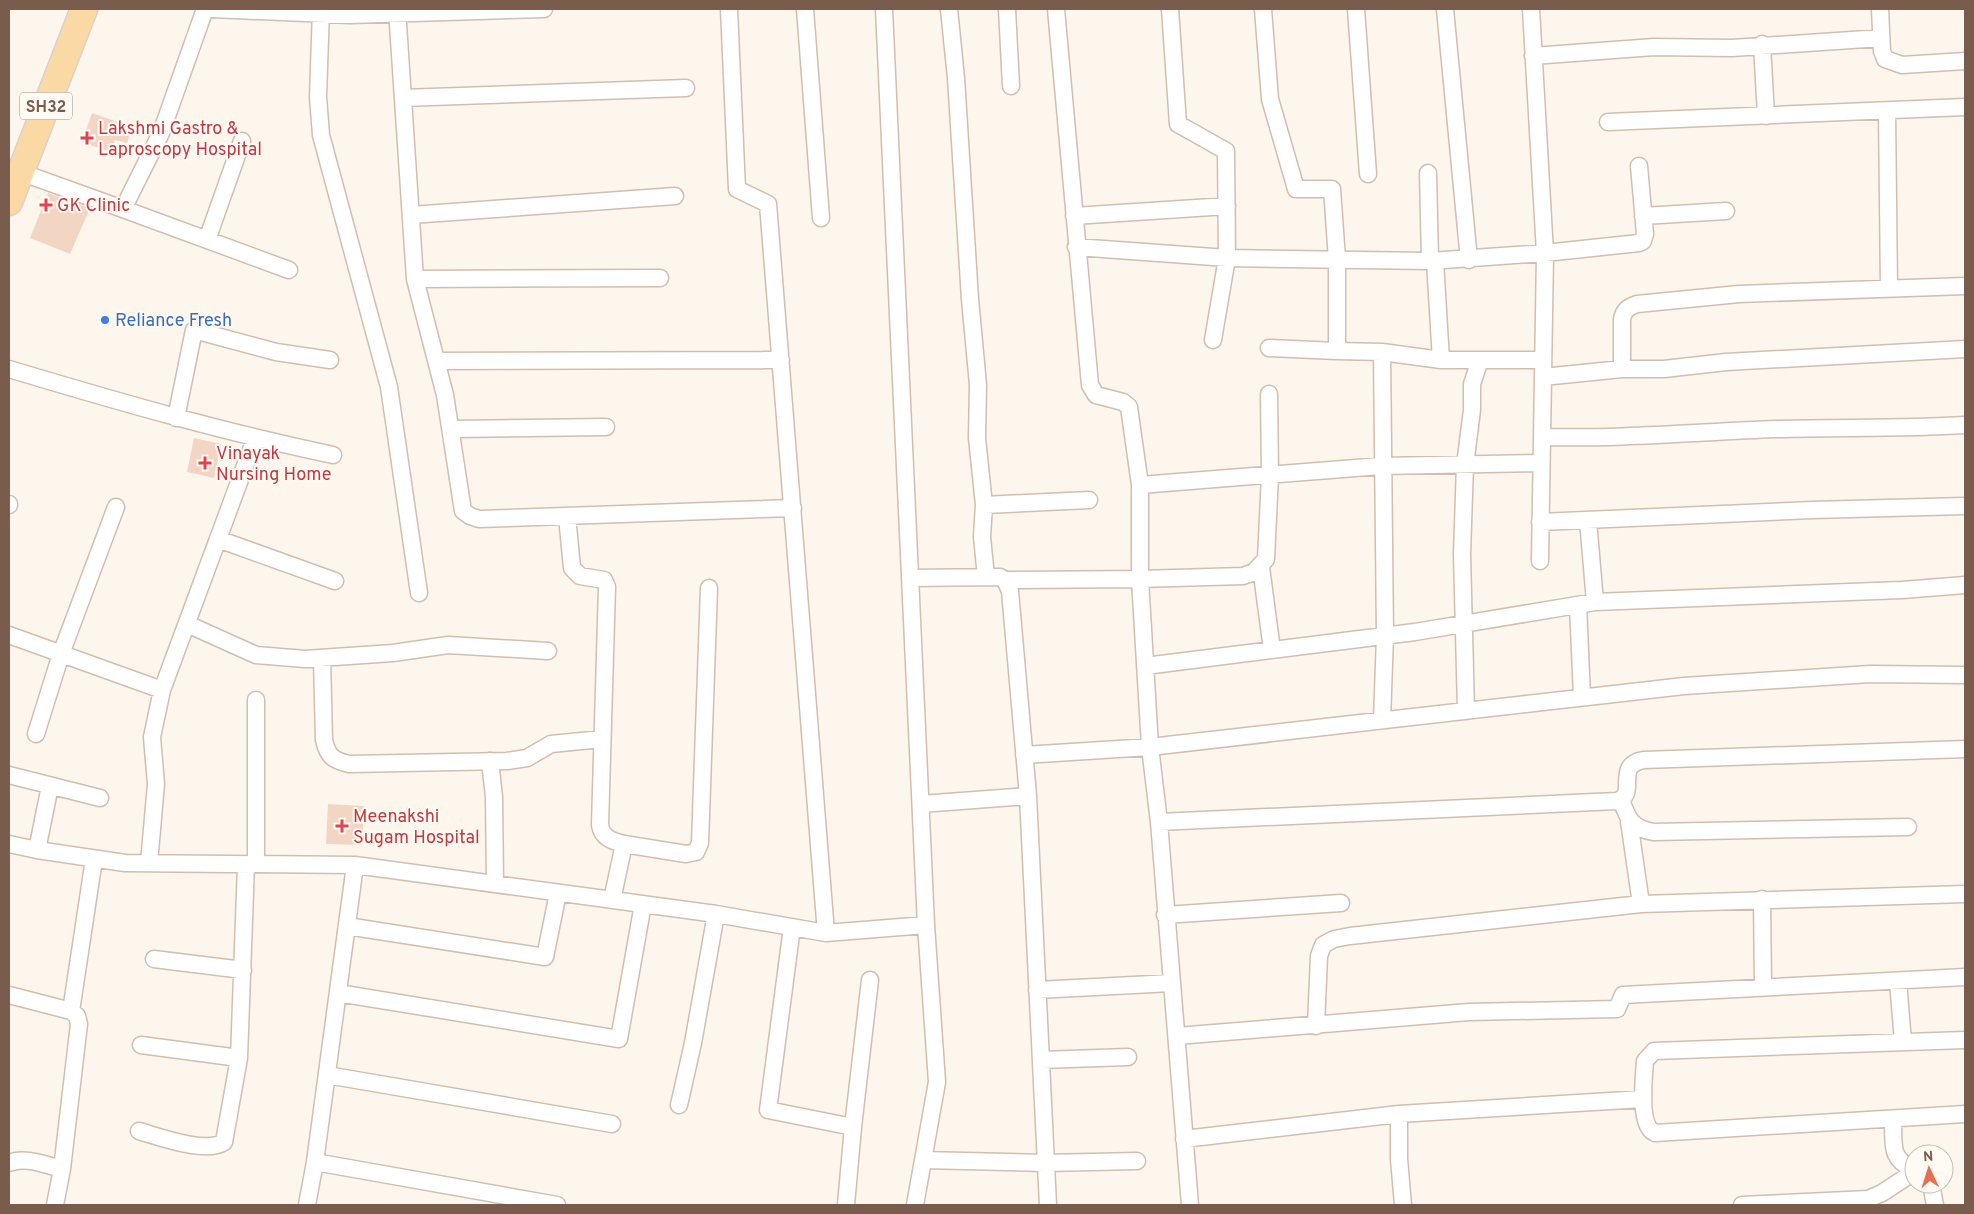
<svg xmlns="http://www.w3.org/2000/svg" width="1974" height="1214" font-family="Overpass,sans-serif">
<style>
.building{fill:#f3d5c3}
.lines{fill:none;stroke-linecap:round;stroke-linejoin:round}
.street-casing{stroke:#d1beb0;stroke-width:19}
.primary-casing{stroke:#dad1cd;stroke-width:29}
.street{stroke:#fff;stroke-width:16}
.primary{stroke:#fbd9a5;stroke-width:26}
.health-dot{fill:#e0444e;stroke:#fffaf3;stroke-width:2}
.shop-dot{fill:#3f7fe0;stroke:#fffaf3;stroke-width:2}
.labels{text-anchor:middle;stroke-width:4;stroke-linejoin:round;paint-order:stroke}
.shield{fill:#fffaf3;stroke:#a28b7f;stroke-width:1}
.shield-label{font-size:16px;font-weight:bold;fill:#7a5c4d}
.health-label{font-size:18px;fill:#be3a42;stroke:#fffaf3;text-anchor:start}
.shop-label{font-size:18px;fill:#366cbe;stroke:#fffaf3;text-anchor:start}
</style>
<rect width="100%" height="100%" fill="#fdf6ec"/>
<path class="building" d="M 92,113 L 132,127 L 127,143 L 115,140 L 111,152 L 82,142 Z
M 48,193 L 90,208 L 70,254 L 30,238 Z
M 194,438 L 221,444 L 214,478 L 187,472 Z
M 328,804 L 364,806 L 362,845 L 326,844 Z"/>
<g class="lines">
<defs>
<path id="street" d="M 212,9 L 350,15 L 544,9
M 321,9 L 318,97 L 321,135 L 389,387 L 419,593
M 397,9 L 415,279 L 445,395 L 463,511 L 470,516 L 479,519 L 793,508
M 729,9 L 737,189 L 768,204 L 826,933
M 805,9 L 821,218
M 884,9 L 926,925 L 937,1082 L 915,1205
M 949,9 L 956,78 L 970,299 L 978,385 L 977,438 L 984,505 L 982,537 L 986,577
M 1007,9 L 1011,86
M 1056,9 L 1090,385 L 1096,395 L 1123,402 L 1129,407 L 1140,485 L 1140,579 L 1150,747 L 1159,822 L 1190,1205
M 1170,9 L 1178,124 L 1226,151 L 1227,258 L 1213,340
M 1263,9 L 1270,99 L 1296,189 L 1332,189 L 1337,259 L 1337,351 L 1382,352
M 1356,9 L 1368,174
M 1445,9 L 1469,260
M 1531,9 L 1545,253 L 1540,561
M 1880,9 L 1882,51 L 1885,59 L 1902,65 L 1965,61
M 1762,44 L 1766,116
M 1533,56 L 1654,47 L 1732,48 L 1881,38
M 403,98 L 686,88
M 1887,111 L 1889,289
M 1608,122 L 1965,107
M 20,172 L 123,209 L 161,133 L 205,9
M 1428,173 L 1430,261
M 123,209 L 289,270
M 411,215 L 675,196
M 1074,216 L 1227,206
M 1643,216 L 1726,211
M 207,240 L 242,141
M 1076,247 L 1227,258 L 1430,261 L 1545,253 L 1639,243 L 1643,241 L 1645,234 L 1639,166
M 415,279 L 660,278
M 1269,348 L 1337,351
M 1441,360 L 1543,360
M 437,361 L 781,360
M 9,369 C 116,401 223,432 333,455
M 1622,369 L 1622,319 C 1624,310 1628,307 1637,304 L 1739,294 L 1965,286
M 1543,377 L 1622,369 L 1664,369 L 1726,362 L 1965,349
M 176,418 L 194,330 L 276,352 L 330,360
M 452,429 L 606,427
M 1542,437 C 1620,439 1698,432 1776,429 C 1839,427 1902,429 1965,425
M 1140,485 L 1381,466 L 1541,463
M 9,505 L 9,504
M 984,505 L 1089,500
M 567,516 L 572,568 L 580,576 L 604,580 L 607,587 L 600,825 C 602,838 612,841 624,844 L 612,900
M 1588,520 L 1595,602
M 1540,522 L 1812,510 L 1965,506
M 218,539 L 335,581
M 1261,567 L 1272,650
M 910,578 L 1000,577 L 1005,580 L 1010,591 L 1028,796 L 1048,1205
M 1005,580 L 1140,579 L 1243,576 L 1254,572 L 1266,559 L 1270,475 L 1269,394
M 1578,605 L 1582,697
M 187,624 L 256,655 L 305,659 L 393,653 L 448,645 L 548,651
M 9,635 L 162,690 L 255,439
M 322,658 L 324,740 C 328,757 333,760 349,764 L 507,761 L 527,758 L 551,744 L 602,739
M 1145,666 L 1415,632 L 1595,602 L 1902,590 L 1965,585
M 256,700 L 256,864
M 1466,711 L 1462,554 L 1465,465 L 1472,410 L 1472,384 L 1480,360
M 1382,720 L 1385,636 L 1382,352 L 1441,360 L 1435,261
M 36,734 L 61,654 L 116,507
M 1024,755 L 1150,747 L 1684,686 L 1870,674 L 1965,675
M 490,761 L 494,797 L 495,884
M 9,775 L 100,798
M 1621,800 C 1628,819 1632,829 1654,832 L 1908,827
M 921,804 L 1028,796
M 1629,821 L 1641,904
M 1159,822 L 1617,801 C 1639,795 1613,765 1644,760 L 1965,749
M 9,844 L 37,850 L 125,863 L 355,865 L 716,914 L 826,933 L 926,925
M 624,844 L 686,854 L 696,852 L 700,843 L 709,588
M 37,850 L 50,786
M 149,863 L 156,784 L 152,737 L 162,690
M 1762,899 L 1763,987
M 1165,915 L 1341,903
M 347,926 L 545,957 L 558,893
M 792,927 L 768,1110 L 853,1127 L 846,1205
M 154,959 L 243,970
M 1898,981 L 1903,1042
M 1037,990 L 1172,983
M 338,993 L 619,1039 L 643,904
M 9,995 L 71,1011 L 77,1016 L 79,1024 L 62,1169 L 55,1205
M 71,1011 L 94,859
M 1316,1026 L 1319,956 L 1323,945 L 1334,939 L 1350,936 L 1641,904 L 1965,894
M 1177,1036 L 1469,1012 L 1617,1009 L 1623,995 L 1965,977
M 1965,1040 L 1654,1051 L 1645,1061 C 1644,1076 1638,1126 1655,1133 L 1965,1114
M 141,1045 L 239,1058
M 1041,1060 L 1128,1057
M 327,1075 L 612,1124
M 679,1105 L 693,1043 L 716,914
M 1399,1114 L 1399,1159 L 1403,1205
M 1893,1120 C 1894,1145 1889,1158 1914,1170
M 853,1127 L 870,980
M 139,1131 C 160,1137 206,1154 224,1142 L 239,1058 L 246,865
M 1184,1139 L 1399,1114 L 1643,1099
M 923,1160 L 1046,1163 L 1137,1161
M 315,1162 L 557,1205
M 9,1163 C 25,1156 45,1165 62,1169
M 1931,1184 L 1935,1205
M 307,1205 L 315,1162 L 355,865
M 1742,1205 L 1868,1199 L 1882,1193 L 1914,1172"/>
<path id="primary" d="M 9,202 L 84,9"/>
</defs>
<use href="#street" class="street-casing"/>
<use href="#primary" class="primary-casing"/>
<use href="#street" class="street"/>
<use href="#primary" class="primary"/>
</g>
<g class="health-dot">
<path d="M84.5 130.5h5v5h5v5h-5v5h-5v-5h-5v-5h5z"/>
<path d="M43.5 197.5h5v5h5v5h-5v5h-5v-5h-5v-5h5z"/>
<path d="M202.5 455.5h5v5h5v5h-5v5h-5v-5h-5v-5h5z"/>
<path d="M339.5 818.5h5v5h5v5h-5v5h-5v-5h-5v-5h5z"/>
</g>
<circle class="shop-dot" cx="105" cy="320" r="5"/>
<g class="labels">
<rect class="shield" x="20" y="92.5" width="52" height="27" rx="4"/>
<g class="shield-label">
<text x="46" y="112">SH32</text>
</g>
<g class="health-label">
<text x="98" y="134">Lakshmi Gastro &amp;<tspan x="98" dy="21">Laproscopy Hospital</tspan></text>
<text x="57" y="211">GK Clinic</text>
<text x="216" y="459">Vinayak<tspan x="216" dy="21">Nursing Home</tspan></text>
<text x="353" y="822">Meenakshi<tspan x="353" dy="21">Sugam Hospital</tspan></text>
</g>
<g class="shop-label">
<text x="115" y="326">Reliance Fresh</text>
</g>
</g>
<rect width="1974" height="1214" fill="none" stroke="#7a5c4d" stroke-width="20"/>
<g transform="translate(1929 1169) rotate(356)"><circle r="24" fill="#fffaf3" stroke="#cabbb1"/>
<path d="M0-4L9 19L0 12L-9 19Z" fill="#e76f51"/>
<text y="-8" font-size="14" font-weight="bold" text-anchor="middle" fill="#7a5c4d">N</text>
</g>
</svg>
